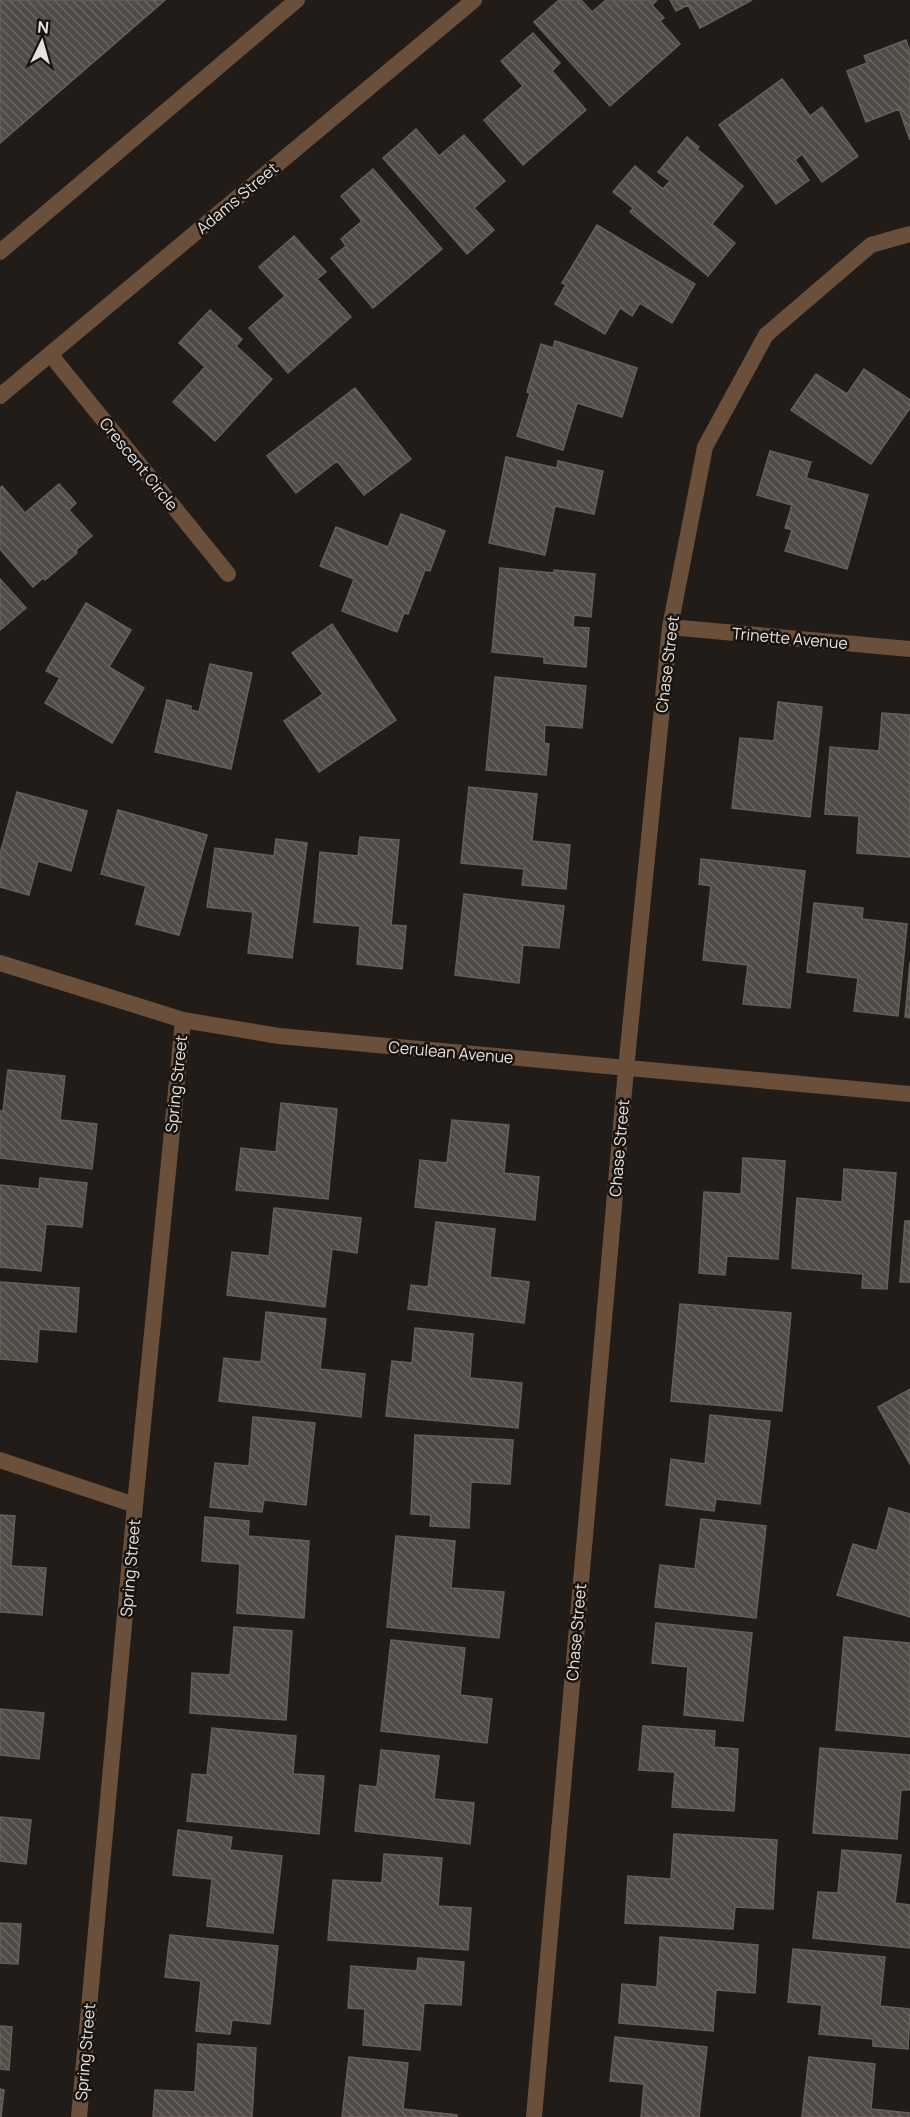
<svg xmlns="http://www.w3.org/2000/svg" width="910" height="2117" font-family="Manrope,sans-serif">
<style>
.building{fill:url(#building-back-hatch);stroke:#655f5a;stroke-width:1.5}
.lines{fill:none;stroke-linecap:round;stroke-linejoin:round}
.service{stroke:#6a4f3a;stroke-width:16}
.minor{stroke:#6a4f3a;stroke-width:16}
.labels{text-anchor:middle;stroke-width:5;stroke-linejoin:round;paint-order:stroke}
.street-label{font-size:16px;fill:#e6e2df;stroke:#18130f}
</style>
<defs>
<pattern id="building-back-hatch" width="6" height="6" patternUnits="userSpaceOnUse" patternTransform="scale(1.5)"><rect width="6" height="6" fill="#514b47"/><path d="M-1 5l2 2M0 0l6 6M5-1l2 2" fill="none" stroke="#6a6561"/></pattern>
</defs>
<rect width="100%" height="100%" fill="#211c18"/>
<path class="building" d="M 0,0 L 165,0 L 0,143 Z
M 559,0 L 581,0 L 592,12 L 606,0 L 657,0 L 652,5 L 664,18 L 660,21 L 680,44 L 610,106 L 534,22 Z
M 670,0 L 752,0 L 700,28 L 688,5 L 676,11 Z
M 533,33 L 560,63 L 552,71 L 586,110 L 523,165 L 484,120 L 523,86 L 501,61 Z
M 906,40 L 910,52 L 910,140 L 899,109 L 866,122 L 847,71 L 867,63 L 864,56 Z
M 782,79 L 810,116 L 822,107 L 858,156 L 822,182 L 802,154 L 795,160 L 809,180 L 776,204 L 719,125 Z
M 416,129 L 439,156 L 464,135 L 505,181 L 474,208 L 494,230 L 467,254 L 383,158 Z
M 687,137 L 699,147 L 697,149 L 743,186 L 712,224 L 735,243 L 708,276 L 630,212 L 633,208 L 613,192 L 635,166 L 663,189 L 670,181 L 658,172 Z
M 373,169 L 442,249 L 373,308 L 331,258 L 346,246 L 341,239 L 362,221 L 341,196 Z
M 597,225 L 695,284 L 672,323 L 640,303 L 632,316 L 620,308 L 605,334 L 555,304 L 566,285 L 562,283 Z
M 294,236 L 326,272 L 317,279 L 351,317 L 288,373 L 249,328 L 285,296 L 259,267 Z
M 210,310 L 242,339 L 236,346 L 272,379 L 215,441 L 173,402 L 205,367 L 179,343 Z
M 555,341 L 637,368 L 622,417 L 577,403 L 563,450 L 517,436 L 530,393 L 527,392 L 541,344 L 553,348 Z
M 864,369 L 910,400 L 910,408 L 871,464 L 791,410 L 816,374 L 847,394 Z
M 355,388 L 411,459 L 364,495 L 337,461 L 296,493 L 267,456 Z
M 770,451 L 811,462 L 806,478 L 868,495 L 847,569 L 785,551 L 792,530 L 785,528 L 792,505 L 757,495 Z
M 506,457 L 557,468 L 558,461 L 603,471 L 594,514 L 555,506 L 545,555 L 489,543 Z
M 59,484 L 76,503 L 69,510 L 92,536 L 76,550 L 77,553 L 45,580 L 43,578 L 33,587 L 0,549 L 0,488 L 2,486 L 25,513 Z
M 401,514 L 445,531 L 430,571 L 425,570 L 408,614 L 404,613 L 397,632 L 342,611 L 354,579 L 320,566 L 336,527 L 388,547 Z
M 500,568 L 554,573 L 554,570 L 595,574 L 591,617 L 574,615 L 573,627 L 589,628 L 586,667 L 544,663 L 544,657 L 492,652 Z
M 0,579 L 26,608 L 0,630 Z
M 86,603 L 131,630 L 109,667 L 144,688 L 112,743 L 45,703 L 60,678 L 46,671 Z
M 332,624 L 396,720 L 319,772 L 284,721 L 323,694 L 292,653 Z
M 210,664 L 252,673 L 231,769 L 155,752 L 167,700 L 191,706 L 191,710 L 199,712 Z
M 495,677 L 586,686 L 582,728 L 545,725 L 544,743 L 549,744 L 546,775 L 486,770 Z
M 778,702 L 822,707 L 810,817 L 732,808 L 740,738 L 774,741 Z
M 882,713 L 910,715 L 910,857 L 857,853 L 859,816 L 825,814 L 830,747 L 879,751 Z
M 469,787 L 537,794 L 532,841 L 570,845 L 566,889 L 522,885 L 524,869 L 461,863 Z
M 17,792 L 87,811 L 71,871 L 38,861 L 29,895 L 0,887 L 0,854 Z
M 118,810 L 207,835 L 179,935 L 136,924 L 146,886 L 101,874 Z
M 360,837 L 399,840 L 391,925 L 406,926 L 402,969 L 357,964 L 360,926 L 314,922 L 320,852 L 358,856 Z
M 276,839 L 307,843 L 292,958 L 248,953 L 253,912 L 207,907 L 215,848 L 274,856 Z
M 701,859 L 805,871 L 790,1008 L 743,1004 L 748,965 L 703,960 L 711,886 L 699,884 Z
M 464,894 L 564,906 L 559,948 L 523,945 L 519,983 L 455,975 Z
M 814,903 L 863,908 L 862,919 L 907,924 L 898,1016 L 854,1011 L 858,978 L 807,972 Z
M 910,962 L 910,1018 L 905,1017 Z
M 8,1070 L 65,1076 L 60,1120 L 97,1124 L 92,1169 L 0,1158 L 0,1111 L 3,1111 Z
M 281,1103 L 337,1109 L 328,1199 L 236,1190 L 241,1148 L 276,1152 Z
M 452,1120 L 509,1125 L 504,1173 L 539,1177 L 535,1220 L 415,1207 L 420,1160 L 447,1163 Z
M 743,1158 L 785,1161 L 778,1259 L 727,1256 L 725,1275 L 699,1273 L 704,1192 L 741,1194 Z
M 844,1169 L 896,1173 L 887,1289 L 862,1288 L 863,1274 L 792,1268 L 797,1198 L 842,1202 Z
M 40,1178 L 87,1183 L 82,1227 L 46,1224 L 41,1271 L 0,1267 L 0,1185 L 39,1189 Z
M 274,1208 L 361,1218 L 357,1253 L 332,1249 L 325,1307 L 227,1295 L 232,1252 L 269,1256 Z
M 905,1221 L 910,1221 L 910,1282 L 900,1282 Z
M 436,1222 L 495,1229 L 490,1277 L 529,1282 L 524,1323 L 408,1309 L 411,1285 L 428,1287 Z
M 0,1282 L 79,1288 L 76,1332 L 39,1329 L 37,1362 L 0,1359 Z
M 680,1304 L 791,1313 L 782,1411 L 671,1401 Z
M 266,1312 L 326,1319 L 320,1369 L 365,1374 L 361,1417 L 219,1401 L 224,1358 L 261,1362 Z
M 415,1328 L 473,1334 L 470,1378 L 522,1383 L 518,1428 L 386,1416 L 392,1361 L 412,1363 Z
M 910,1389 L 910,1464 L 878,1407 Z
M 710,1415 L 770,1421 L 760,1504 L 716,1499 L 714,1511 L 666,1505 L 671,1459 L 705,1464 Z
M 253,1417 L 315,1423 L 306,1505 L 264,1500 L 262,1512 L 210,1507 L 215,1463 L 249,1466 Z
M 415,1435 L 513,1440 L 510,1484 L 471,1482 L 469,1528 L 430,1526 L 431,1515 L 411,1514 Z
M 889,1508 L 910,1514 L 910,1617 L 837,1595 L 853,1544 L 877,1551 Z
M 0,1515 L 15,1516 L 11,1566 L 46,1568 L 42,1615 L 0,1612 Z
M 205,1517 L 249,1521 L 248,1536 L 309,1541 L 304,1618 L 237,1613 L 240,1564 L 202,1561 Z
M 701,1519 L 766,1526 L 756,1618 L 655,1607 L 660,1565 L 695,1569 Z
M 396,1536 L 455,1541 L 451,1588 L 504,1592 L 499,1638 L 387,1627 Z
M 656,1623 L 752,1633 L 743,1721 L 684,1715 L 688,1667 L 652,1663 Z
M 234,1627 L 292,1631 L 286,1720 L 190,1713 L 192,1673 L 230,1675 Z
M 844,1637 L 910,1643 L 910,1737 L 836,1730 Z
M 391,1640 L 465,1648 L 460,1695 L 492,1699 L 487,1743 L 381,1731 Z
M 0,1709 L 44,1713 L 39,1759 L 0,1755 Z
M 643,1726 L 715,1731 L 714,1747 L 738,1749 L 734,1811 L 672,1807 L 675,1772 L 639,1770 Z
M 212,1728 L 296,1736 L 293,1774 L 324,1776 L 319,1834 L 187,1821 L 192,1774 L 207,1775 Z
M 820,1748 L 910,1755 L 910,1790 L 901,1790 L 897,1839 L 813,1833 Z
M 381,1750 L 439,1756 L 434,1799 L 474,1803 L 470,1844 L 355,1831 L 360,1785 L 377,1787 Z
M 0,1817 L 31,1820 L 26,1864 L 0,1861 Z
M 178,1830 L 232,1837 L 230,1850 L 282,1856 L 273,1933 L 207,1926 L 212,1879 L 173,1875 Z
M 674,1834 L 777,1840 L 773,1909 L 735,1907 L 733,1929 L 625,1923 L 628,1876 L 671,1879 Z
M 842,1850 L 901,1855 L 895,1903 L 910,1905 L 910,1948 L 813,1938 L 818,1892 L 838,1893 Z
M 384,1854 L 442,1858 L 438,1906 L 471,1908 L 468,1950 L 328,1940 L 333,1880 L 382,1883 Z
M 0,1923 L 21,1924 L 18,1964 L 0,1963 Z
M 170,1935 L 278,1946 L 270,2024 L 232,2020 L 230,2034 L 196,2031 L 201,1981 L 165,1977 Z
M 660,1937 L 758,1945 L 755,1993 L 716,1990 L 713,2031 L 619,2023 L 622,1984 L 657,1987 Z
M 793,1949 L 885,1957 L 880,2006 L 910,2009 L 908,2049 L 873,2046 L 873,2039 L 819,2034 L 822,2005 L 788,2002 Z
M 418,1958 L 464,1962 L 461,2005 L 424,2003 L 420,2050 L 363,2045 L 365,2009 L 348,2008 L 351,1966 L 417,1971 Z
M 0,2026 L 12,2027 L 9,2070 L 0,2069 Z
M 615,2037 L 707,2047 L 699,2117 L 641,2117 L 644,2084 L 610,2081 Z
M 198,2044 L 256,2048 L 252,2117 L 153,2117 L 155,2090 L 195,2092 Z
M 349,2057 L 408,2063 L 403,2109 L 457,2115 L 457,2117 L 342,2117 Z
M 809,2057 L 875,2064 L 871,2109 L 909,2113 L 909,2117 L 802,2117 Z
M 0,2089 L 4,2090 L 1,2117 L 0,2117 Z"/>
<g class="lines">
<path class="service" d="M 0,252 L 297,0"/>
<path class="minor" d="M 50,354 L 228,574
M 0,396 L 474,0
M 670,627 L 910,649
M 0,963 L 183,1020 L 279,1036 L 910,1094
M 0,1460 L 135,1505
M 79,2117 L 135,1505 L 183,1020
M 534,2117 L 626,1069 L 670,627 L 705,447 L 766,335 L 871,245 L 910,234"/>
</g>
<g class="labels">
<g class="street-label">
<text transform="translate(237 198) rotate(-40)" y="6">Adams Street</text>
<text transform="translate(139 464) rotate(51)" y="6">Crescent Circle</text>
<text transform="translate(790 638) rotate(5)" y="6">Trinette Avenue</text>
<text transform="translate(667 664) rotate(-83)" y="6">Chase Street</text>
<text transform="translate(451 1052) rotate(5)" y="6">Cerulean Avenue</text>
<text transform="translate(176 1084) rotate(-84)" y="6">Spring Street</text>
<text transform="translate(619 1148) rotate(-85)" y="6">Chase Street</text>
<text transform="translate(130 1568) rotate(-85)" y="6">Spring Street</text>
<text transform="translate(576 1632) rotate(-85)" y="6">Chase Street</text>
<text transform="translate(85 2052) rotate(-85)" y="6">Spring Street</text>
</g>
</g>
<g transform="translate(42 42) rotate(5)" stroke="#18130f" stroke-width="4.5" paint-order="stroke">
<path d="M0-4.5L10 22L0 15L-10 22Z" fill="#e6e2df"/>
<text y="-9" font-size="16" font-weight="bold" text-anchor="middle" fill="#e6e2df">N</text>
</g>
</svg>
